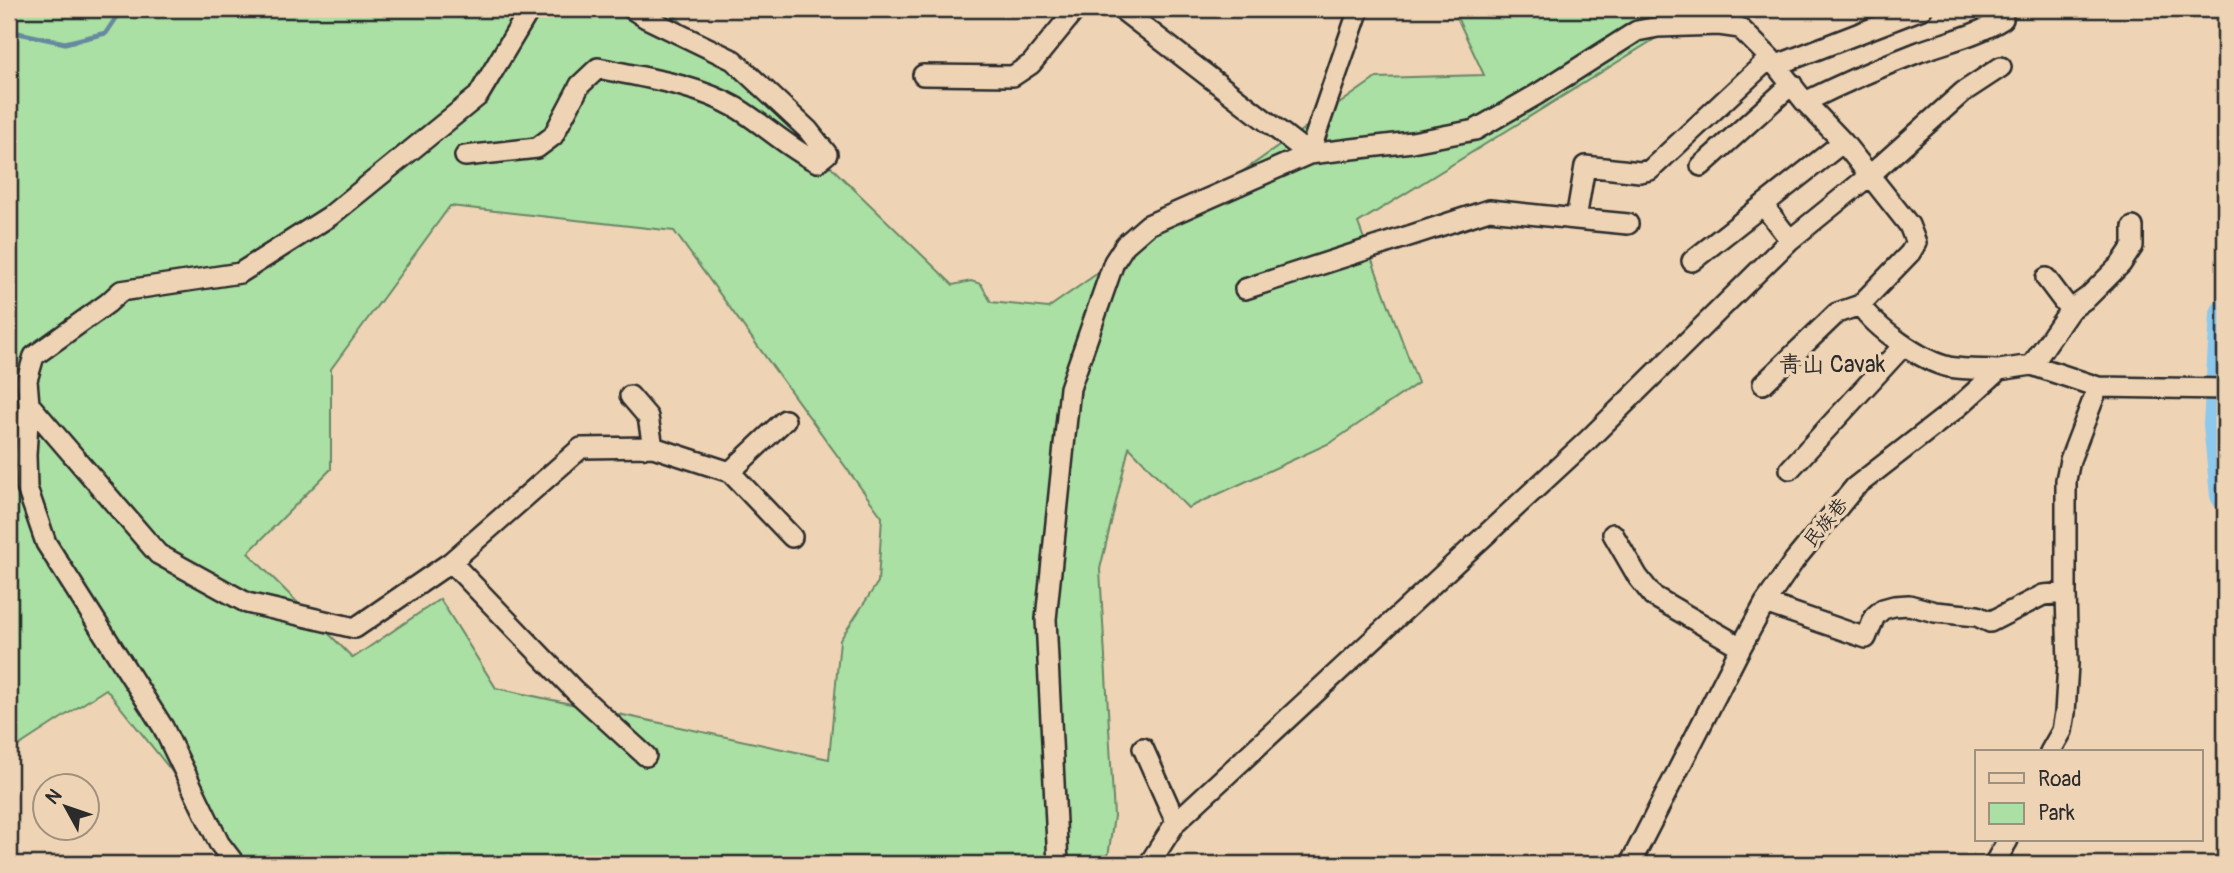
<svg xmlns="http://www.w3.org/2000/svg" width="2234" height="873" font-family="Pangolin,'LXGW WenKai TC',sans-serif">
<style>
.green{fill:#aae0a3;stroke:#6a8667;stroke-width:2;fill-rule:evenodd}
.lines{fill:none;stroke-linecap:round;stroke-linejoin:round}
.stream{stroke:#66899f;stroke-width:5}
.river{stroke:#8dc8ed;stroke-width:30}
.minor-casing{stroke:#2b2b2b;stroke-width:24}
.minor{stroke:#eed4b5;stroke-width:19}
.labels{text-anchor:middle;stroke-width:7;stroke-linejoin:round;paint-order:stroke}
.street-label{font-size:19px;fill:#2b2b2b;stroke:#eed4b5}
.quarter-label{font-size:23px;fill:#2b2b2b;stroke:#eed4b5}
</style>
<rect width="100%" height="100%" fill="#eed4b5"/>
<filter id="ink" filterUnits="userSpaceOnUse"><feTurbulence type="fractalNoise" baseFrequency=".0143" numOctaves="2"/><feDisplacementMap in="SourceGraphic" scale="14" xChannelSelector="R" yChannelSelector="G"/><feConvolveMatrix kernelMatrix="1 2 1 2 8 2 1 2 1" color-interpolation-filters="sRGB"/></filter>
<g filter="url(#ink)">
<path class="green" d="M 9,9 L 668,9 L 953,285 L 971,281 L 981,284 L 991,302 L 1048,308 L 1376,78 L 1484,75 L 1453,9 L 1703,9 L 1358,223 L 1418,383 L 1332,442 L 1188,508 L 1129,447 L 1100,569 L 1114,816 L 1107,864 L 246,864 L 106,689 L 9,752 ZM 450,206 L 674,231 L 882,517 L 878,582 L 840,640 L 829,759 L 496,688 L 440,599 L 353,658 L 248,553 L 331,469 L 331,369 Z"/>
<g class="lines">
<path class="stream" d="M 9,31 L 65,43 L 106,33 L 122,9"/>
<path class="river" d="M 2225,314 L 2218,424 L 2225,495"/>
<defs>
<path id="minor" d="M 1121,9 L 1309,154 L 1412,142 L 1475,130 L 1536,95 L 1637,31 L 1658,27 L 1719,25 L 1740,28 L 1770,58 L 1805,102 L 1843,142 L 1909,225 L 1916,243 L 1910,253 L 1860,305 C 1876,328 1921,361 1949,367 C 1965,370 1983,369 1999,370
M 1777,65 L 1922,9
M 923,75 L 1013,76 L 1031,64 L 1076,9
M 1805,102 C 1843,83 1880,67 1919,52 C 1949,41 1976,36 2003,19
M 465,156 L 537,148 L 553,136 L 580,85 L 598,68 C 646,78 694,84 737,108 C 765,125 788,148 817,162 L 827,154 L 808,130 L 733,60 L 646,18 L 632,9
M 1701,166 L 1792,84
M 1763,205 L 1790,240
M 1576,219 L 1628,224
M 1692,261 L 1843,142
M 2046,278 L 2070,310
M 1245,289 L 1489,210 L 1576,219 L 1585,166 L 1640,172 L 1650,170 L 1770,58
M 2032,365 L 2070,310 L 2088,297 L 2121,264 L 2133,246 L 2133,227
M 1763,384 L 1837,313 L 1860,305
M 630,396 L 648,417 L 653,447
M 29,404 L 158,554 L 247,603 L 355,628 L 451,562 L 581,448 L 653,447 L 730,472 L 792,537
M 1790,469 L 1903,346
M 730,472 L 785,420
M 1613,534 L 1638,577 L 1653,596 L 1741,647
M 451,562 L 574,690 L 646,756
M 1765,603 L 1866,638 L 1875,616 L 1883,609 L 1894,606 L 1909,605 L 1935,612 L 1977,616 L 1990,622 L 2043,595 L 2066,593
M 1143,748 L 1176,822
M 2050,752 L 2062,731 L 2065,713 L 2068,664 L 2066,593 L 2066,480 L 2070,460 L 2098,387
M 235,864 L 219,843 L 163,727 L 46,543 L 27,488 L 26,455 L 29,404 L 27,380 L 34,356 L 108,303 L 121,291 L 240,273 L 330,216 L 478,96 L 530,9
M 1058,864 L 1046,619 L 1070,388 L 1114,262 L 1125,245 L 1148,225 L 1309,154 L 1359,9
M 1149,864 L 1176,822 L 1588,440 L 1790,240 L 1869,176 L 1963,92 L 2001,67
M 1630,864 L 1741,647 L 1765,603 L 1794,561 L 1855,487 L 1958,407 L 1999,370 L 2032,365 L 2098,387 L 2225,389
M 1994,864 L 2008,840"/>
</defs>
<use href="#minor" class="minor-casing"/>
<use href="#minor" class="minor"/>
</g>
</g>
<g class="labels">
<g class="street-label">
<text transform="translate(1825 522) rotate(-51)" y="7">民族巷</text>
</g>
<g class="quarter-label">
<text x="1832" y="372">青山 Cavak</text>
</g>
</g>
<rect width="2234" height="873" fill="none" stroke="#eed4b5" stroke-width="35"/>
<rect x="18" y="18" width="2199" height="838" fill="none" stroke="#2b2b2b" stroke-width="2.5" filter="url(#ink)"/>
<rect x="1975" y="750" width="228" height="91" fill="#eed4b5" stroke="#a0907e" stroke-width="2"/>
<rect x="1989" y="773" width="35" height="10" fill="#eed4b5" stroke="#a0907e" stroke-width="2"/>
<text x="2038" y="786" font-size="21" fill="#2b2b2b">Road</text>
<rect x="1989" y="803" width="35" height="21" fill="#aae0a3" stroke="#a0907e" stroke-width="2"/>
<text x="2038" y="820" font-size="21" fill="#2b2b2b">Park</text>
<g transform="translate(66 807) rotate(310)"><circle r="33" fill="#eed4b5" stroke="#a0907e" stroke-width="2"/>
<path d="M0-5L12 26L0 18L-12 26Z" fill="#2b2b2b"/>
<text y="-10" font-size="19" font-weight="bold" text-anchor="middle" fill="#2b2b2b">N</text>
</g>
</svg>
